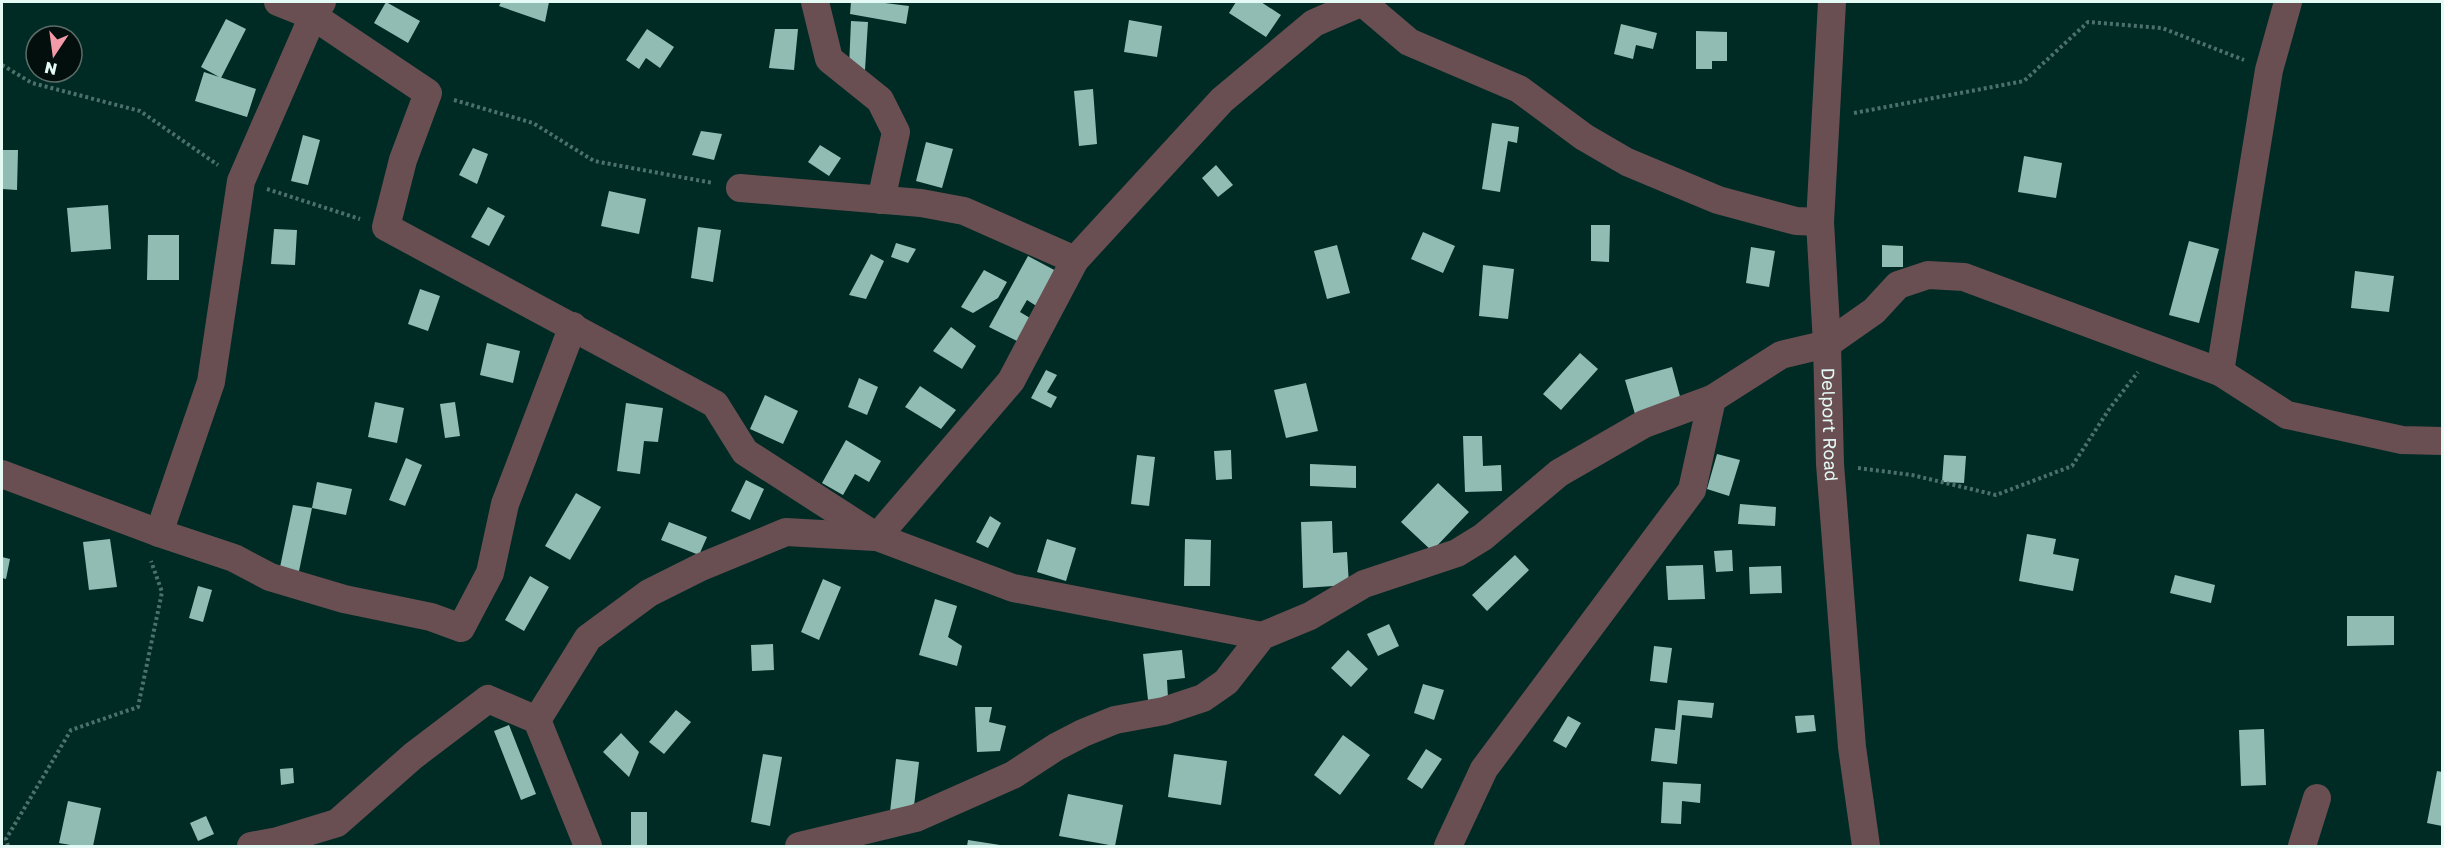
<svg xmlns="http://www.w3.org/2000/svg" width="2444" height="848" font-family="'Golos Text',sans-serif">
<style>
.building{fill:#91bcb3}
.lines{fill:none;stroke-linecap:round;stroke-linejoin:round}
.path{stroke:#4c706a;stroke-width:4;stroke-dasharray:3 3;stroke-linecap:butt}
.minor{stroke:#694f52;stroke-width:28}
.labels{text-anchor:middle;stroke-width:6;stroke-linejoin:round;paint-order:stroke}
.street-label{font-size:18px;fill:#e4faf5;stroke:#020f0c}
</style>
<rect width="100%" height="100%" fill="#002a24"/>
<path class="building" d="M 386,2 L 420,21 L 408,43 L 374,23 Z
M 501,2 L 549,2 L 545,22 L 499,6 Z
M 851,2 L 877,2 L 909,6 L 906,24 L 850,14 Z
M 1236,2 L 1261,2 L 1281,15 L 1266,37 L 1229,13 Z
M 226,19 L 246,29 L 221,78 L 201,67 Z
M 1129,20 L 1162,26 L 1157,57 L 1124,52 Z
M 851,21 L 868,22 L 865,70 L 849,68 Z
M 1621,24 L 1657,33 L 1653,49 L 1636,45 L 1633,59 L 1614,54 Z
M 647,29 L 674,47 L 660,68 L 646,58 L 639,69 L 626,60 Z
M 775,29 L 798,29 L 794,70 L 769,68 Z
M 1696,31 L 1727,32 L 1727,61 L 1712,61 L 1712,69 L 1696,69 Z
M 204,72 L 256,89 L 247,117 L 195,101 Z
M 1093,89 L 1097,144 L 1079,146 L 1074,91 Z
M 1492,123 L 1519,127 L 1517,143 L 1508,141 L 1500,192 L 1482,189 Z
M 701,131 L 722,134 L 714,160 L 692,155 Z
M 303,135 L 320,140 L 308,185 L 291,181 Z
M 926,142 L 953,149 L 942,188 L 916,181 Z
M 820,145 L 841,158 L 829,176 L 808,162 Z
M 473,148 L 488,154 L 477,184 L 459,175 Z
M 2,150 L 18,150 L 17,190 L 2,189 Z
M 2024,156 L 2062,163 L 2056,198 L 2018,192 Z
M 1216,165 L 1233,185 L 1218,197 L 1202,178 Z
M 609,191 L 646,199 L 639,234 L 601,226 Z
M 108,205 L 111,249 L 71,252 L 67,208 Z
M 488,207 L 505,216 L 489,246 L 471,237 Z
M 1591,225 L 1610,225 L 1609,262 L 1591,261 Z
M 698,227 L 721,230 L 713,282 L 691,278 Z
M 274,229 L 297,230 L 295,265 L 271,264 Z
M 1423,232 L 1455,246 L 1443,273 L 1411,259 Z
M 148,235 L 179,235 L 179,280 L 147,280 Z
M 2189,241 L 2219,249 L 2199,323 L 2169,315 Z
M 896,243 L 916,249 L 908,263 L 891,257 Z
M 1337,245 L 1350,293 L 1327,299 L 1314,251 Z
M 1882,245 L 1903,246 L 1903,267 L 1882,267 Z
M 1751,247 L 1775,251 L 1769,287 L 1746,283 Z
M 871,254 L 884,261 L 866,299 L 849,295 Z
M 1028,256 L 1058,272 L 1038,307 L 1027,300 L 1020,312 L 1030,318 L 1017,341 L 989,327 Z
M 1483,265 L 1514,269 L 1508,319 L 1479,316 Z
M 984,270 L 1007,282 L 998,298 L 973,313 L 961,307 Z
M 2355,271 L 2394,276 L 2389,312 L 2351,308 Z
M 420,289 L 440,296 L 428,331 L 408,324 Z
M 951,327 L 976,346 L 962,369 L 933,351 Z
M 487,343 L 520,351 L 513,383 L 480,375 Z
M 1580,353 L 1598,369 L 1561,410 L 1543,394 Z
M 1672,367 L 1681,400 L 1635,414 L 1625,380 Z
M 1046,370 L 1057,375 L 1047,392 L 1057,397 L 1051,408 L 1031,398 Z
M 859,378 L 878,387 L 867,415 L 848,407 Z
M 1306,383 L 1318,431 L 1286,438 L 1274,390 Z
M 920,386 L 956,410 L 941,429 L 905,407 Z
M 765,395 L 798,411 L 783,444 L 750,429 Z
M 375,402 L 404,408 L 397,443 L 368,437 Z
M 455,402 L 460,436 L 445,438 L 440,404 Z
M 626,403 L 663,408 L 658,442 L 644,441 L 640,474 L 617,471 Z
M 1463,436 L 1482,436 L 1483,466 L 1501,465 L 1502,491 L 1465,492 Z
M 846,440 L 881,461 L 869,482 L 855,474 L 843,495 L 822,483 Z
M 1231,450 L 1232,479 L 1216,480 L 1214,451 Z
M 1717,454 L 1740,460 L 1729,496 L 1707,489 Z
M 1137,455 L 1155,457 L 1149,506 L 1131,504 Z
M 1944,455 L 1966,456 L 1964,483 L 1942,482 Z
M 406,458 L 422,465 L 405,506 L 389,500 Z
M 1310,464 L 1356,466 L 1356,488 L 1310,486 Z
M 746,480 L 764,489 L 750,520 L 731,511 Z
M 317,482 L 352,489 L 346,515 L 312,508 Z
M 1438,483 L 1469,512 L 1432,551 L 1401,522 Z
M 576,493 L 601,507 L 570,560 L 545,546 Z
M 1740,504 L 1776,507 L 1775,526 L 1738,524 Z
M 293,505 L 312,508 L 298,576 L 279,572 Z
M 990,516 L 1001,523 L 988,548 L 976,542 Z
M 1332,521 L 1333,553 L 1347,552 L 1349,585 L 1303,588 L 1301,522 Z
M 669,522 L 707,537 L 699,555 L 661,540 Z
M 2027,534 L 2056,539 L 2053,554 L 2079,559 L 2073,591 L 2019,581 Z
M 110,539 L 117,587 L 89,590 L 83,542 Z
M 1047,539 L 1076,548 L 1066,581 L 1037,572 Z
M 1185,539 L 1211,540 L 1210,586 L 1184,586 Z
M 1732,550 L 1733,571 L 1716,572 L 1714,551 Z
M 1515,555 L 1529,570 L 1487,611 L 1472,595 Z
M 2,557 L 10,559 L 6,579 L 2,578 Z
M 1703,565 L 1705,599 L 1668,600 L 1666,566 Z
M 1781,566 L 1782,593 L 1750,594 L 1749,567 Z
M 2175,575 L 2215,585 L 2211,603 L 2170,593 Z
M 530,576 L 549,587 L 524,631 L 505,620 Z
M 823,579 L 841,587 L 819,640 L 801,632 Z
M 198,586 L 212,590 L 203,622 L 189,618 Z
M 935,599 L 957,606 L 948,637 L 962,646 L 957,666 L 919,655 Z
M 2347,616 L 2394,616 L 2394,645 L 2347,646 Z
M 1389,624 L 1399,646 L 1378,656 L 1367,634 Z
M 773,644 L 774,670 L 752,671 L 751,645 Z
M 1654,646 L 1672,648 L 1667,683 L 1650,681 Z
M 1182,650 L 1185,678 L 1167,680 L 1168,698 L 1148,700 L 1143,654 Z
M 1348,650 L 1368,669 L 1351,687 L 1331,668 Z
M 1423,684 L 1444,690 L 1434,720 L 1414,713 Z
M 1678,700 L 1714,703 L 1712,718 L 1682,715 L 1677,764 L 1651,761 L 1655,728 L 1675,730 Z
M 975,707 L 992,707 L 989,722 L 1006,726 L 1000,751 L 977,752 Z
M 676,710 L 691,722 L 664,754 L 649,742 Z
M 1814,715 L 1816,731 L 1797,733 L 1795,716 Z
M 1568,716 L 1581,723 L 1566,748 L 1553,741 Z
M 509,725 L 536,794 L 521,800 L 494,731 Z
M 2264,729 L 2266,785 L 2241,786 L 2239,730 Z
M 621,733 L 639,752 L 629,777 L 603,752 Z
M 1343,735 L 1370,755 L 1340,795 L 1314,775 Z
M 1426,749 L 1442,759 L 1422,789 L 1407,779 Z
M 763,754 L 782,757 L 770,826 L 751,822 Z
M 1174,754 L 1227,761 L 1221,805 L 1168,797 Z
M 896,759 L 919,762 L 913,815 L 890,812 Z
M 293,768 L 294,783 L 281,785 L 280,769 Z
M 2437,771 L 2442,772 L 2442,826 L 2427,823 Z
M 1663,782 L 1701,784 L 1700,803 L 1682,801 L 1681,824 L 1661,823 Z
M 1068,794 L 1123,805 L 1115,846 L 1059,836 Z
M 68,801 L 101,808 L 93,846 L 76,846 L 59,843 Z
M 631,812 L 647,812 L 647,846 L 631,846 Z
M 206,816 L 214,834 L 198,841 L 190,823 Z
M 968,840 L 1000,845 L 1000,846 L 967,846 Z"/>
<g class="lines">
<path class="path" d="M 2,65 L 32,83 L 140,111 L 218,165
M 454,100 L 533,123 L 594,161 L 713,183
M 1854,113 L 2024,81 L 2088,22 L 2162,28 L 2244,60
M 267,189 L 360,219
M 1858,468 L 1912,475 L 1996,495 L 2072,466 L 2110,408 L 2138,372
M 8,846 L 6,839 L 71,730 L 138,707 L 162,592 L 151,561"/>
<g class="minor">
<path d="M 278,2 L 313,16 L 428,93 L 403,160 L 386,227 L 715,404 L 745,452 L 877,537 L 1013,588 L 1262,636"/>
<path d="M 815,2 L 829,59 L 880,100 L 896,132 L 881,200"/>
<path d="M 1362,2 L 1409,42 L 1519,89 L 1584,137 L 1627,162 L 1718,200 L 1796,221 L 1820,222"/>
<path id="s1" d="M 1832,2 L 1820,222 L 1827,344 L 1830,464 L 1852,747 L 1866,846"/>
<path d="M 740,188 L 921,203 L 964,211 L 1075,260"/>
<path d="M 2220,372 L 2269,70 L 2288,2"/>
<path d="M 2,474 L 159,533 L 234,558 L 270,577 L 344,599 L 431,617 L 461,628 L 490,573 L 505,504 L 573,326"/>
<path d="M 159,533 L 211,382 L 241,181 L 313,16 L 322,2"/>
<path d="M 877,537 L 1011,381 L 1075,260 L 1222,100 L 1314,23 L 1363,2"/>
<path d="M 537,720 L 588,846"/>
<path d="M 251,846 L 278,841 L 337,823 L 413,756 L 488,699 L 537,720 L 588,638 L 649,593 L 701,567 L 786,532 L 875,537"/>
<path d="M 799,846 L 916,818 L 1013,775 L 1056,747 L 1083,733 L 1115,720 L 1164,711 L 1203,698 L 1226,682 L 1262,636 L 1310,616 L 1364,584 L 1457,553 L 1483,537 L 1559,473 L 1644,424 L 1712,399 L 1781,355 L 1827,344 L 1874,311 L 1898,285 L 1928,275 L 1964,277 L 2220,372 L 2287,415 L 2402,440 L 2442,441"/>
<path d="M 1448,846 L 1484,769 L 1692,490 L 1712,399"/>
<path d="M 2302,846 L 2317,798"/>
</g>
</g>
<g class="labels">
<g class="street-label">
<text dy="6" stroke="none"><textPath href="#s1" startOffset="423">Delport Road</textPath></text>
</g>
</g>
<rect width="2444" height="848" fill="none" stroke="#e4faf5" stroke-width="6"/>
<g transform="translate(54 54) rotate(193)"><circle r="28" fill="#020f0c" stroke="#5c6d69" stroke-width="1.5"/>
<path d="M0-4.5L10 22L0 15L-10 22Z" fill="#f39aa8"/>
<text y="-9" font-size="16" font-weight="bold" text-anchor="middle" fill="#e4faf5">N</text>
</g>
</svg>
